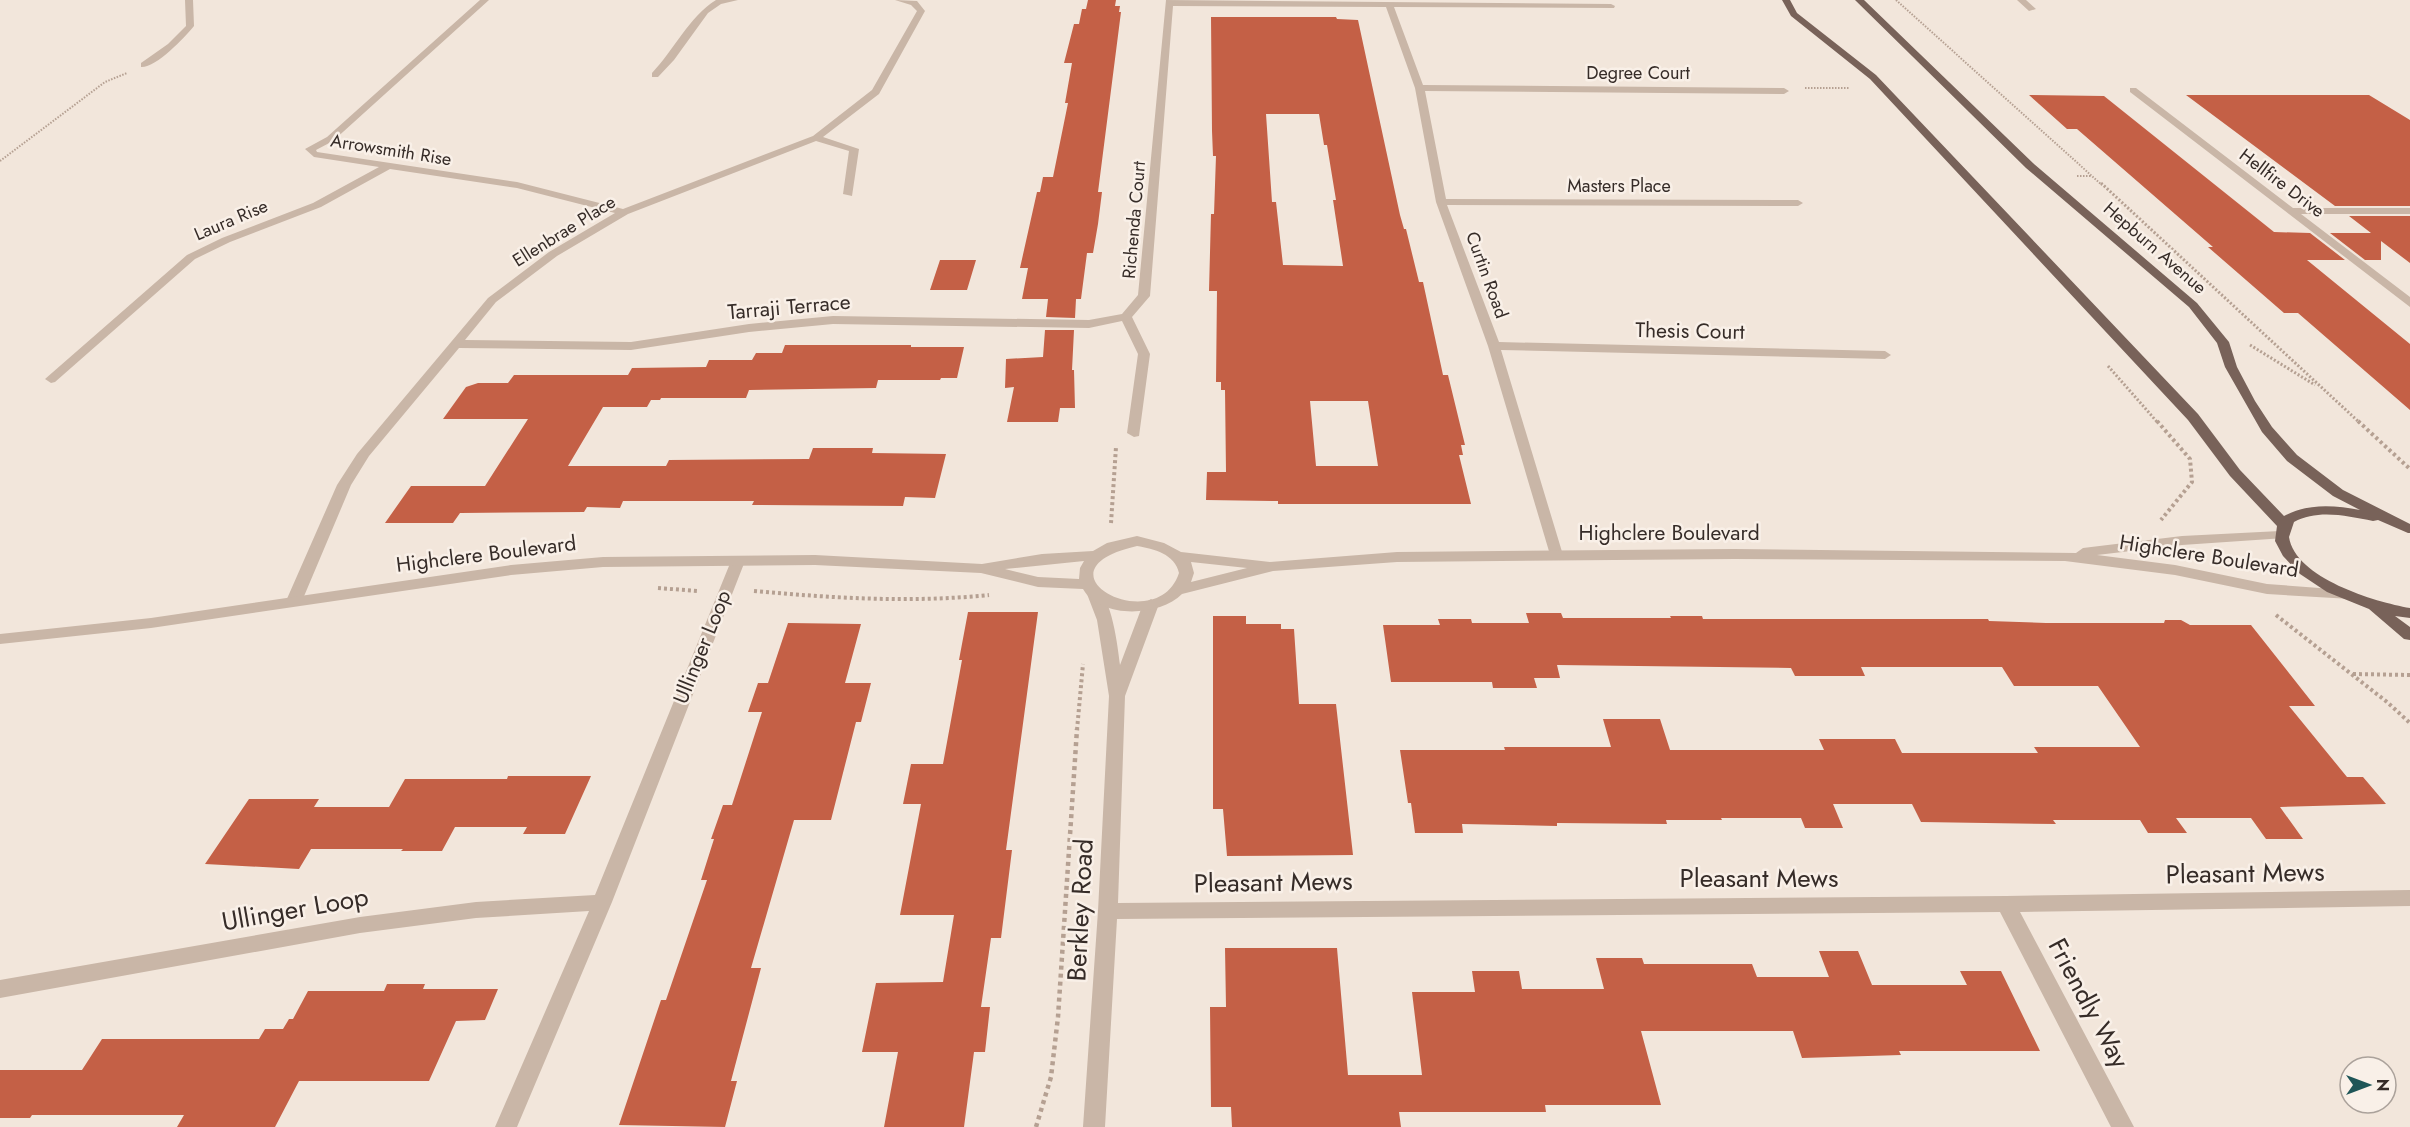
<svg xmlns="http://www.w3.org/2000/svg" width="2410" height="1127" font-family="Jost,sans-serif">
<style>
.building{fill:#c46046;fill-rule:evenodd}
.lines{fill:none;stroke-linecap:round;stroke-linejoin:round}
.path-far3{stroke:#b5a092;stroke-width:2;stroke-dasharray:1.5 1.5;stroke-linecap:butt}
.path-far2{stroke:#b5a092;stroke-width:3;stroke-dasharray:2 2;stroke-linecap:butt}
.path-far1{stroke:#b5a092;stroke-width:4;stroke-dasharray:3 3;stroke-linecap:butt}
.path{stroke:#b5a092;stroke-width:4.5;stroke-dasharray:4 4;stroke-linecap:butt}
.minor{fill:#c9b6a7;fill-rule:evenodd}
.tertiary{fill:#c9b6a7;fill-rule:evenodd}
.primary{fill:#786259;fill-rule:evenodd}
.labels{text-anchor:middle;stroke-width:5;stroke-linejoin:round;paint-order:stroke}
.far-street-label{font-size:18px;fill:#362c28;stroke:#f9f0e8}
.street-label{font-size:21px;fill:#362c28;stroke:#f9f0e8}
.near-street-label{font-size:26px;fill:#362c28;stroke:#f9f0e8}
</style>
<rect width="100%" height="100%" fill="#f2e6db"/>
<path class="building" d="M 1088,0 L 1116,0 L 1115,6 L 1120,6 L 1119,12 L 1121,12 L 1098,192 L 1102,192 L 1098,224 L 1093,253 L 1087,253 L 1081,299 L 1076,299 L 1075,318 L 1046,317 L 1048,299 L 1022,299 L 1028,268 L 1020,268 L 1037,192 L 1040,192 L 1043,177 L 1053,177 L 1068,103 L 1065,103 L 1072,63 L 1064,63 L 1074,24 L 1079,24 L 1082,9 L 1086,9 Z
M 1211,17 L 1336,17 L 1337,19 L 1358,20 L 1400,215 L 1404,229 L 1406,229 L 1419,282 L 1423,282 L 1443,375 L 1448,375 L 1465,445 L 1461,445 L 1463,455 L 1459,455 L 1471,504 L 1278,504 L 1278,501 L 1206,500 L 1207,472 L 1226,472 L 1225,390 L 1221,390 L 1221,382 L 1216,382 L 1217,291 L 1209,291 L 1211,214 L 1214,214 L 1216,156 L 1213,156 L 1212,131 ZM 1266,114 L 1319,114 L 1324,145 L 1327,145 L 1336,200 L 1333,200 L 1343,266 L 1283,265 L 1276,202 L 1272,202 ZM 1310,401 L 1368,401 L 1378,466 L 1316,466 Z
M 2029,95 L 2104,96 L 2274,232 L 2310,233 L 2345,260 L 2307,260 L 2410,344 L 2410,410 L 2298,313 L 2284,313 L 2208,247 L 2213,247 L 2077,129 L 2067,129 Z
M 2186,95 L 2369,95 L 2410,120 L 2410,206 L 2335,206 Z
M 2349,216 L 2410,216 L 2410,263 L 2381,241 L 2381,260 L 2365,260 L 2330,233 L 2371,233 Z
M 940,260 L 976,260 L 967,290 L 930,290 Z
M 1045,330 L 1074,330 L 1072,370 L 1074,370 L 1075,408 L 1060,408 L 1058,422 L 1007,422 L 1014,387 L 1005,388 L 1006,359 L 1043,357 Z
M 785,345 L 911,345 L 911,347 L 964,347 L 957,378 L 941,378 L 940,380 L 878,380 L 876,388 L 749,390 L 746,398 L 661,398 L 660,400 L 651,400 L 647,407 L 603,407 L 568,466 L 666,466 L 669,460 L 809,459 L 813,448 L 873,448 L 872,453 L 946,454 L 935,498 L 905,497 L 903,506 L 752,505 L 754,501 L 623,501 L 620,508 L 587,507 L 584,512 L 460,513 L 453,523 L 385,523 L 411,486 L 485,486 L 528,419 L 443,419 L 466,387 L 478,383 L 508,383 L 514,375 L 628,375 L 632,368 L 706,367 L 709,360 L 752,360 L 756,353 L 782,353 Z
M 968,612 L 1038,612 L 1006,850 L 1012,850 L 1001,938 L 991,938 L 981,1007 L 990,1007 L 985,1052 L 974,1052 L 964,1127 L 884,1127 L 898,1052 L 862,1052 L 876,983 L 943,982 L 954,915 L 900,915 L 921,804 L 903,804 L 911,764 L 943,764 L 962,660 L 959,660 Z
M 1526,613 L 1561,613 L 1563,618 L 1671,618 L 1670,616 L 1702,616 L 1703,619 L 1988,619 L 1989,621 L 2046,623 L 2164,623 L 2165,620 L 2181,620 L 2190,625 L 2251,625 L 2315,706 L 2289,706 L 2347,777 L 2363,777 L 2386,804 L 2280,807 L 2303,839 L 2266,839 L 2251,818 L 2176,818 L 2187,833 L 2148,833 L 2140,820 L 2053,820 L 2056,824 L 1921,822 L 1912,804 L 1833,804 L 1843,828 L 1805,828 L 1801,818 L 1721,818 L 1722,820 L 1666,820 L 1667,824 L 1557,823 L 1557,826 L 1462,824 L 1463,833 L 1415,833 L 1411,803 L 1408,803 L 1400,750 L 1505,750 L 1504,747 L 1611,747 L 1603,719 L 1660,719 L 1670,750 L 1824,750 L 1819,739 L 1895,739 L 1902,753 L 2038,753 L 2034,747 L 2140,747 L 2098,686 L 2014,686 L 2002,667 L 1861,667 L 1865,676 L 1795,676 L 1791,668 L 1557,665 L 1560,678 L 1534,678 L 1537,688 L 1493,688 L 1492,682 L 1391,682 L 1383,625 L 1440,625 L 1438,619 L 1471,619 L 1472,623 L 1529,623 Z
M 1213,616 L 1246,616 L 1246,624 L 1281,624 L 1281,629 L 1294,629 L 1299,704 L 1336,704 L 1353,855 L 1227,856 L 1223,809 L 1213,809 Z
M 788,623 L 861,624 L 845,683 L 871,683 L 861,722 L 856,722 L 831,820 L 794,820 L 751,968 L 761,968 L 731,1081 L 737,1081 L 725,1127 L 619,1125 L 661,1000 L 666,1000 L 707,880 L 701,880 L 714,839 L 711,839 L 723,805 L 732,805 L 762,712 L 748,712 L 758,683 L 768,683 Z
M 508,776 L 591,776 L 565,834 L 523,834 L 527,827 L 455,827 L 442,851 L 401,851 L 403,849 L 311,849 L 299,869 L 205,864 L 249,799 L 319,799 L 314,807 L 389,807 L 405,779 L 507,779 Z
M 1225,948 L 1337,948 L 1348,1075 L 1422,1075 L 1412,992 L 1475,992 L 1472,971 L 1519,971 L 1522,989 L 1604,989 L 1596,958 L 1642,958 L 1644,964 L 1752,964 L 1757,977 L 1829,977 L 1819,951 L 1858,951 L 1872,985 L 1967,985 L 1960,971 L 2001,971 L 2040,1051 L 1899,1051 L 1901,1055 L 1802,1058 L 1793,1031 L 1641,1031 L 1661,1105 L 1545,1105 L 1546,1112 L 1399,1112 L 1401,1127 L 1232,1127 L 1231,1107 L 1211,1107 L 1210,1007 L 1226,1007 Z
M 387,984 L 425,984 L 423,989 L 498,989 L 485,1020 L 456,1021 L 429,1081 L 299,1081 L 275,1127 L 177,1127 L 184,1115 L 32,1115 L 30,1118 L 0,1118 L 0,1070 L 82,1070 L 102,1039 L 259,1039 L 265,1029 L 283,1029 L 289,1019 L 293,1019 L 308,991 L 384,991 Z"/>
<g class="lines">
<path class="path-far3" d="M 1896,0 L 2102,185
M 1805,88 L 1849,88
M 0,161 L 105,82 L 127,73
M 2077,176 L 2092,176"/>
<path class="path-far2" d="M 2101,183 L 2360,423
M 2250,345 L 2315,385
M 2108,366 L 2158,423"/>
<path class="path-far1" d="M 2157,421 L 2190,459 L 2192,482 L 2161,520
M 2358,421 L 2410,469
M 1111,523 L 1116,447
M 658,588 L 698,591
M 754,591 C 833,598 910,603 989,595
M 2276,615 L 2387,702 L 2410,723
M 2353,674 L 2410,675
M 1077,730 L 1083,664"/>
<path class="path" d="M 1036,1127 L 1051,1077 L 1058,1017 L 1077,729"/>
<path class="minor" d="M 185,0 L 193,0 L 194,26 C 184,38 156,68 141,67 L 141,63 L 168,44 L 186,26 Z
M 480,0 L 489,0 L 333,141 L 316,150 L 317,152 L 517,182 L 623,209 L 813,136 L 872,90 L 917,11 L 911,5 L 895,0 L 917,1 L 925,11 L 879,94 L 823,137 L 859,149 L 852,196 L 843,194 L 849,151 L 816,141 L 628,214 L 557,256 L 496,302 L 465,340 L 631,342 L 749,324 L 833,316 L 1089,320 L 1122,314 L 1138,295 L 1166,0 L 1611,4 L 1615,6 L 1614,8 L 1394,7 L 1423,85 L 1784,88 L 1789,91 L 1784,94 L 1425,91 L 1446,199 L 1798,200 L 1803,203 L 1798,206 L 1447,205 L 1499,342 L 1885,351 L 1891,355 L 1885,359 L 1501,350 L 1563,555 L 1561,558 L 1551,558 L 1488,346 L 1436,202 L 1415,88 L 1386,7 L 1173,6 L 1150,296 L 1132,317 L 1150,354 L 1139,436 L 1134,437 L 1127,433 L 1138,354 L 1122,321 L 1089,328 L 833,324 L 749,332 L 631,350 L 459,348 L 369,456 L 351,485 L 302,601 L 299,605 L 289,605 L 286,601 L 337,485 L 357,454 L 488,298 L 549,252 L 615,213 L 517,188 L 390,169 L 321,207 L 230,242 L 195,259 L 55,382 L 51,383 L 45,379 L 187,255 L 222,238 L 313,203 L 379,167 L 314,157 L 305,149 L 327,137 Z
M 716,0 L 738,0 L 721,4 L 708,13 L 674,60 L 658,77 L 652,77 L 652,73 C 674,50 689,17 716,0 Z
M 2017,0 L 2026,0 L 2036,9 L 2029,11 Z
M 2130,88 L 2136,88 L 2293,208 L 2410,208 L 2410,214 L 2301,214 L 2410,297 L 2410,307 L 2130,92 Z
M 738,556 L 745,561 L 612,902 L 517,1127 L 495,1127 L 589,911 L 476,918 L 360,933 L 0,998 L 0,980 L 360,917 L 476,902 L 595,895 L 731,561 Z
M 1095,589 C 1112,594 1118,649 1120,665 L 1143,604 L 1151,599 L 1159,604 L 1125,696 L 1118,903 L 2006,896 L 2410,890 L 2410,906 L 2020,912 L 2134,1127 L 2111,1127 L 2000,912 L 1117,919 L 1105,1127 L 1083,1127 L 1098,911 L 1109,696 L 1097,620 L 1087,594 Z"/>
<path class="tertiary" d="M 2280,531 L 2287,535 L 2285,538 L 2182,545 L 2097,555 L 2175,565 L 2267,584 L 2346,590 L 2354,595 L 2351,599 L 2267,594 L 2175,575 L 2065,561 L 1734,559 L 1397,562 L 1273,571 L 1182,594 C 1159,617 1100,619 1083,589 L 1038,587 L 981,573 L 815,565 L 603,567 L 511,575 L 151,628 L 0,644 L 0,634 L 151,618 L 511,565 L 603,557 L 815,555 L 982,564 L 1042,554 L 1093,551 L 1107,543 L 1137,536 L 1164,543 L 1181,552 L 1270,562 L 1397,552 L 1734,549 L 2076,553 L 2083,548 L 2182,536 ZM 1137,546 C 1154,549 1175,554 1179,573 C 1157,640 1027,571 1137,546 ZM 1084,561 L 1080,568 L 1079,579 L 1038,577 L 1005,569 ZM 1191,562 L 1247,568 L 1191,582 L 1194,573 Z"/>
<path class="primary" d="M 1782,0 L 1790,0 L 1797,13 L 1876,75 L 2198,414 L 2240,470 L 2284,516 C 2308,503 2334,505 2360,510 L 2333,496 L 2287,461 L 2262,432 L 2225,367 L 2217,343 L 2189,307 L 2026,168 L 1855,0 L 1864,0 L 2034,164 L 2197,303 L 2229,342 L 2237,367 L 2255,401 L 2272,427 L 2297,455 L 2343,490 L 2410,524 L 2410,533 L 2408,533 L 2378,520 L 2373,521 C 2347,516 2318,509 2294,522 L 2289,537 C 2295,578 2375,602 2410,608 L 2410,618 L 2395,616 L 2410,627 L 2410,640 L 2404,639 L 2369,609 L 2327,592 L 2300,574 L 2283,556 L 2275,541 L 2277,526 L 2230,476 L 2188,420 L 1870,79 L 1791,16 Z"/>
</g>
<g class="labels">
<g class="far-street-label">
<text x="1638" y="79">Degree Court</text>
<text transform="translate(391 150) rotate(9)" y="6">Arrowsmith Rise</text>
<text transform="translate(2282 183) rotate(37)" y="6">Hellfire Drive</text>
<text x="1619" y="192">Masters Place</text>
<text transform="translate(231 220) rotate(-23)" y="6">Laura Rise</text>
<text transform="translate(1134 220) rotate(-85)" y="6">Richenda Court</text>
<text transform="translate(564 231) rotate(-32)" y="6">Ellenbrae Place</text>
<text transform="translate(2155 248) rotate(41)" y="6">Hepburn Avenue</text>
<text transform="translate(1487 275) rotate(70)" y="6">Curtin Road</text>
</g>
<g class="street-label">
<text transform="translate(789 307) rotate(-5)" y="7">Tarraji Terrace</text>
<text transform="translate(1690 331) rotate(1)" y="7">Thesis Court</text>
<text x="1669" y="540">Highclere Boulevard</text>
<text transform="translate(486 554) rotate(-7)" y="7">Highclere Boulevard</text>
<text transform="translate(2209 556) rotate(9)" y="7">Highclere Boulevard</text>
<text transform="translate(702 647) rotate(-68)" y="7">Ullinger Loop</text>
</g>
<g class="near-street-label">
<text transform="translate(2245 873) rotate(-1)" y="9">Pleasant Mews</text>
<text x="1759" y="887">Pleasant Mews</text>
<text transform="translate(1273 882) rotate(-1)" y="9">Pleasant Mews</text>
<text transform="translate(295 909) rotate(-10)" y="9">Ullinger Loop</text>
<text transform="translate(1080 910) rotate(-87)" y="9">Berkley Road</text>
<text transform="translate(2089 1003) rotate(62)" y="9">Friendly Way</text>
</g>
</g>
<g transform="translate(2368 1085) rotate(90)"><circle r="28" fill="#f9f0e8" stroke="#aba29b" stroke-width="1.5"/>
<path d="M0-4.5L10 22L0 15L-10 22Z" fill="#1e5557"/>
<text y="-9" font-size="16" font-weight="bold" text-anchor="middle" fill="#362c28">N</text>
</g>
</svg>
